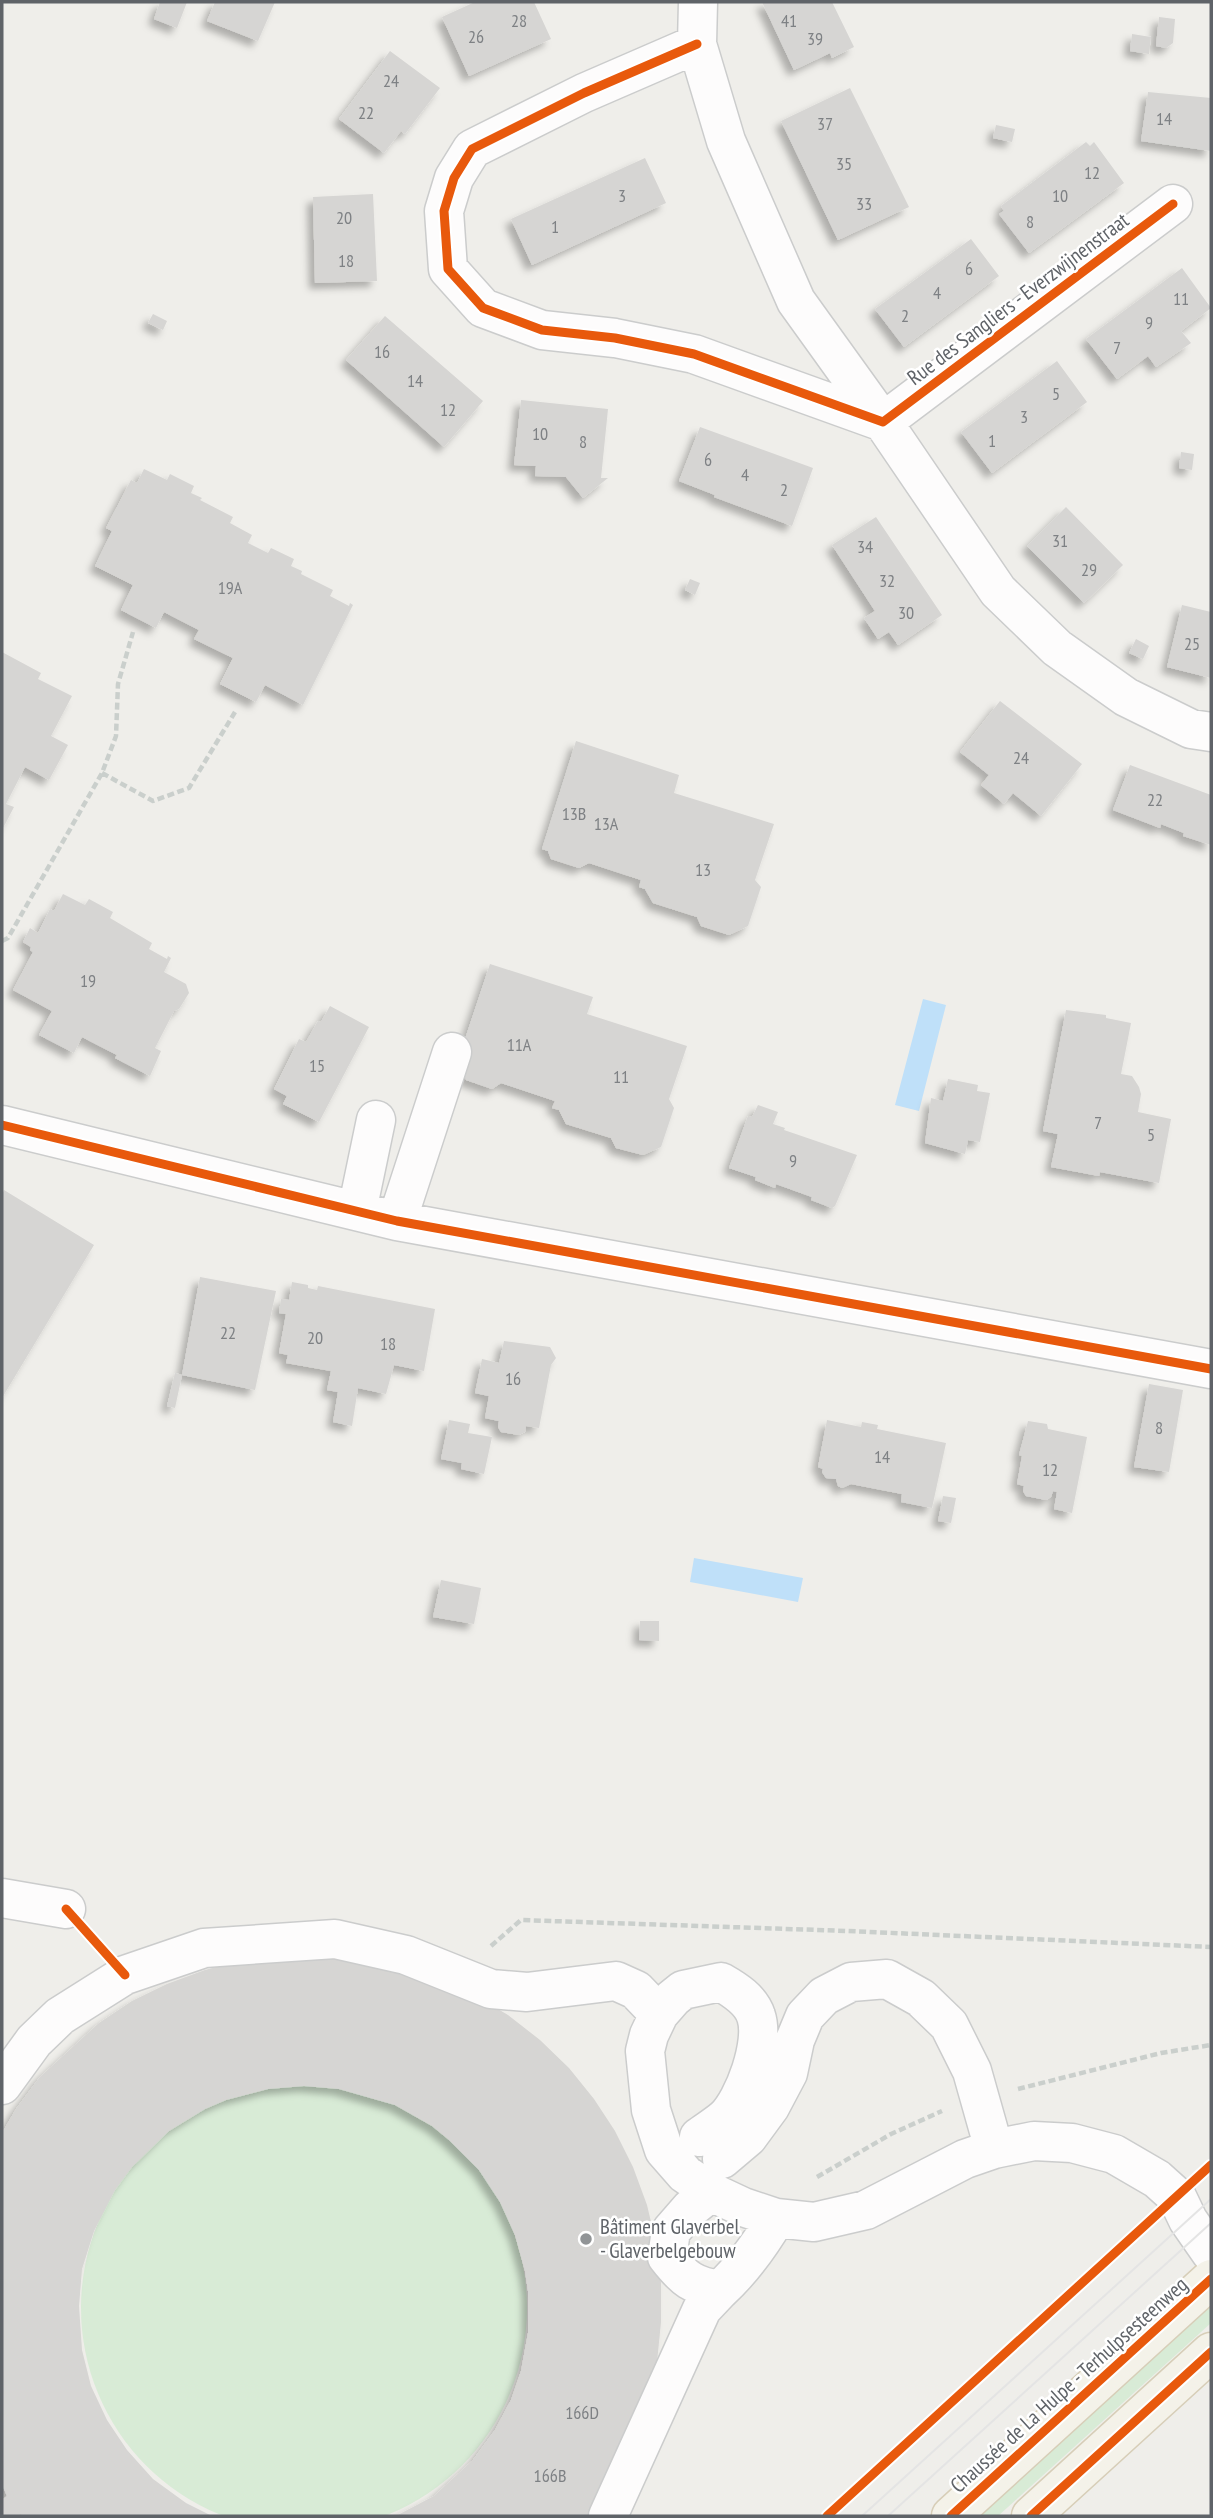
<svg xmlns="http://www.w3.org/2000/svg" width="1213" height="2518" font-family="'PT Sans Narrow',sans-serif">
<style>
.green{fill:#d8ebd6}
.water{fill:#bfe0f9}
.building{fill:#d6d5d3;filter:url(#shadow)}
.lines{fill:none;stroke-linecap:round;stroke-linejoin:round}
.minor-casing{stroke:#cbcccc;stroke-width:41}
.major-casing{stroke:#d7ceb8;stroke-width:41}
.path{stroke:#cacfcc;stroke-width:4.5;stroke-dasharray:7 3.5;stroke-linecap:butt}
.minor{stroke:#fdfcfc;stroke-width:38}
.major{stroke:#f4f2e9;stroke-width:38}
.tram{stroke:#e4e4e4;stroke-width:2}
.cycleway-casing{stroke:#fff;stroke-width:13}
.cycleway{stroke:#e8590c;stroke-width:9}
.poi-dot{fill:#919496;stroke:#fff;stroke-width:2.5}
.labels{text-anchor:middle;stroke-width:5;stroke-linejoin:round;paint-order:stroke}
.number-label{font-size:18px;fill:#7e8184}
.street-label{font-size:21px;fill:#5f6368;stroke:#fff}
.poi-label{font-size:21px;fill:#5f6368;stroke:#fff;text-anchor:start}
</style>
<defs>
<filter id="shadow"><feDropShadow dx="-6" dy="6" stdDeviation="3.5" flood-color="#0004"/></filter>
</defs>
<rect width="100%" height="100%" fill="#efeeea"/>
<path class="green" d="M81 2308a223 223 0 1 1 446 0a223 223 0 1 1-446 0Z
M 1211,2303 L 1211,2323 L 998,2516 L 978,2516 Z"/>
<path class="water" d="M 923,999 L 946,1005 L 919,1111 L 895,1105 Z
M 694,1558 L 803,1578 L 798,1602 L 690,1582 Z"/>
<path class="building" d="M 160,2 L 187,2 L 177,28 L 154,19 Z
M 215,2 L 275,2 L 258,41 L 207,21 Z
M 475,2 L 534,2 L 551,39 L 469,76 L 442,17 Z
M 762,2 L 832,2 L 854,47 L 832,58 L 830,53 L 794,70 Z
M 1159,17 L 1175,19 L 1173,43 L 1166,48 L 1156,46 Z
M 1132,34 L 1151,37 L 1149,54 L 1130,51 Z
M 390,51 L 440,88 L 405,134 L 401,131 L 384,153 L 339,119 Z
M 850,88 L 909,207 L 838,240 L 781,121 Z
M 1148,92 L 1211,98 L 1211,151 L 1141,141 Z
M 996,125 L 1015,129 L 1012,142 L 993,138 Z
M 1086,142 L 1090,146 L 1094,142 L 1124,183 L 1029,253 L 999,214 L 1004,211 L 1001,206 Z
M 645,158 L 666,203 L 532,265 L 511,219 Z
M 373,194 L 377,281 L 315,283 L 313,197 Z
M 971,239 L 999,276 L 904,347 L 875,309 Z
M 1182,268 L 1211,308 L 1181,331 L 1191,343 L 1156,367 L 1148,356 L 1117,379 L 1086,339 Z
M 153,314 L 167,321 L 163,330 L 148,323 Z
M 385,316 L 483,401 L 444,447 L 346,360 Z
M 1057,361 L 1087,402 L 992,473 L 961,432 Z
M 521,400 L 608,409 L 601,478 L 608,478 L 583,498 L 566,477 L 535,476 L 536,466 L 514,465 Z
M 700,427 L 813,468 L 792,526 L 714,497 L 715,495 L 679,481 Z
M 1181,452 L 1194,454 L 1192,470 L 1179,468 Z
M 144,469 L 167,480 L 170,474 L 194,486 L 191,493 L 202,498 L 200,500 L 233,517 L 230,523 L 252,535 L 248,543 L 268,553 L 271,548 L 294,559 L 291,566 L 302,571 L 301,574 L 333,590 L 330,596 L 349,606 L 350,603 L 353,605 L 303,705 L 265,685 L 256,702 L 220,684 L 233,658 L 194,639 L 199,630 L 164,612 L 156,628 L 121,610 L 133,585 L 95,566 L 112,531 L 106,528 L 131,480 L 137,483 Z
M 1066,507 L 1123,565 L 1084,603 L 1027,546 Z
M 876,517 L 942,615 L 898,645 L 889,632 L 878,639 L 864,618 L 875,611 L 832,545 Z
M 690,579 L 700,583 L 695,595 L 685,590 Z
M 1182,605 L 1211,612 L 1211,678 L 1167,667 Z
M 1136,639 L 1149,646 L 1143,659 L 1129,653 Z
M 2,652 L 41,673 L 38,679 L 72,696 L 51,736 L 68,745 L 49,780 L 25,767 L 6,804 L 14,807 L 2,830 Z
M 1000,701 L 1082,764 L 1041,816 L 1013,793 L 1004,804 L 981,785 L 989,775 L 960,752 Z
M 576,741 L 679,775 L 674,793 L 774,824 L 755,880 L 761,887 L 748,926 L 729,935 L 701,926 L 697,917 L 653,903 L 645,889 L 639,887 L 641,880 L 589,863 L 579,868 L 551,859 L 548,851 L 542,849 Z
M 1130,765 L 1211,795 L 1211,845 L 1183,836 L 1184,833 L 1161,824 L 1160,828 L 1113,810 Z
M 63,894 L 85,905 L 89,899 L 113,912 L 110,918 L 152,943 L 149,949 L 167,959 L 168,956 L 171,958 L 164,972 L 186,984 L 189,993 L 179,1009 L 174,1011 L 155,1048 L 161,1051 L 150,1076 L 115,1058 L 117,1055 L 82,1037 L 74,1053 L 39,1035 L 52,1011 L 13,990 L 33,952 L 30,950 L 31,947 L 23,942 L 30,928 L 38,933 L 50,909 L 54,911 Z
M 490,964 L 593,997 L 587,1014 L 687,1046 L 669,1099 L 674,1108 L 661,1147 L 643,1155 L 616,1148 L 611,1138 L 566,1124 L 559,1110 L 552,1108 L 555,1101 L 501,1083 L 492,1089 L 466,1080 L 463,1072 L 455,1069 Z
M 330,1006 L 369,1027 L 319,1122 L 283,1104 L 287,1096 L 274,1089 L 299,1039 L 306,1042 L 318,1021 L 321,1022 Z
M 1066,1010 L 1106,1015 L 1106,1018 L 1131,1023 L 1121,1074 L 1132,1076 L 1139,1087 L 1141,1094 L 1138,1112 L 1171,1119 L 1159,1183 L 1100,1172 L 1099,1176 L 1051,1167 L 1058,1134 L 1043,1131 Z
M 948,1079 L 978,1085 L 977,1091 L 990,1093 L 980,1142 L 968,1140 L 965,1154 L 925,1143 L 931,1098 L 943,1101 Z
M 758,1105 L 778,1112 L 773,1124 L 785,1128 L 784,1130 L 857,1155 L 835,1206 L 832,1208 L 811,1200 L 812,1197 L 776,1184 L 775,1188 L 755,1180 L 756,1177 L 729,1168 L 748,1116 L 752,1117 Z
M 4,1190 L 94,1245 L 2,1398 L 2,1195 Z
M 200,1277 L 276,1291 L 255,1390 L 182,1375 Z
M 292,1282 L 308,1285 L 308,1288 L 317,1290 L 318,1286 L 435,1309 L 424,1371 L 394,1365 L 386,1394 L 358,1388 L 352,1426 L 333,1422 L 338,1392 L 327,1390 L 331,1371 L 286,1363 L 288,1355 L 279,1353 L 286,1314 L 279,1313 L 281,1299 L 289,1300 Z
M 504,1341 L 550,1347 L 556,1358 L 551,1365 L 539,1428 L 526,1426 L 525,1432 L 519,1435 L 501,1432 L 498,1427 L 499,1421 L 485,1418 L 489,1396 L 475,1393 L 482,1359 L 499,1363 Z
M 175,1373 L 182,1375 L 175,1408 L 167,1406 Z
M 1149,1384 L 1183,1390 L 1169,1472 L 1134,1467 Z
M 449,1420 L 470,1424 L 468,1433 L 492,1437 L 484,1474 L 461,1469 L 462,1463 L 441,1459 Z
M 827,1420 L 861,1427 L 862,1422 L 878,1425 L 877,1429 L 946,1443 L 932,1508 L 901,1502 L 902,1494 L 851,1484 L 842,1488 L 838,1486 L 836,1479 L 826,1478 L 822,1472 L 823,1469 L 818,1467 Z
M 1028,1421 L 1047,1424 L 1048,1429 L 1087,1437 L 1072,1513 L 1054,1509 L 1057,1492 L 1053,1491 L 1051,1497 L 1046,1500 L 1026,1496 L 1023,1491 L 1024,1486 L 1017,1484 L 1022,1456 L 1019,1455 Z
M 943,1496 L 956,1498 L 951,1523 L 938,1521 Z
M 441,1580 L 481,1588 L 474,1624 L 433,1617 Z
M 640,1621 L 659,1621 L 659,1641 L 639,1640 Z
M 362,1958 L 474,1995 L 508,2015 L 540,2040 L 569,2068 L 594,2099 L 615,2131 L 633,2167 L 647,2205 L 656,2243 L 661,2283 L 661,2322 L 657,2362 L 592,2516 L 396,2516 L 434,2496 L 473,2460 L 495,2430 L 511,2400 L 521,2371 L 528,2333 L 528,2291 L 525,2271 L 515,2235 L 500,2202 L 479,2170 L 449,2140 L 432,2126 L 395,2105 L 339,2089 L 304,2086 L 268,2089 L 226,2100 L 205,2109 L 169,2131 L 132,2167 L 115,2190 L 94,2231 L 82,2269 L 79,2306 L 82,2350 L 91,2386 L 107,2420 L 127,2450 L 153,2479 L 186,2503 L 212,2516 L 22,2516 L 21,2514 L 17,2516 L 2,2516 L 2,2500 L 7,2496 L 2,2484 L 2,2133 L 16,2109 L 40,2077 L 99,2023 L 132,2001 L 167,1984 L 205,1970 L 243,1960 Z"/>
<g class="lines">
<defs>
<path id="minor" d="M 698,2 L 697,44 L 726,141 L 796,301 L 883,422 L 998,591 L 1057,648 L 1126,697 L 1191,729 L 1211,732
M 697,44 L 584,93 L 472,149 L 454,178 L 444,211 L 448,269 L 483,308 L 542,330 L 615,338 L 694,354 L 883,422 L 1173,204
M 2,1125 L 397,1221 L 1211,1369
M 357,1211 L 376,1120
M 397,1221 L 452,1052
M 2,1898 L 66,1909
M 2,2085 L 34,2041 L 60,2016 L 125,1975 L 204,1948 L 335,1939 L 406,1955 L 491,1989 L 527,1992 L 616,1981 L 636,1990 L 659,2014
M 699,2137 C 707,2131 717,2125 725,2118 C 744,2100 765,2042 756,2016 C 751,2000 735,1990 721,1982 L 683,1990 L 673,1998 L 659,2014 L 649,2035 L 645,2051 L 651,2110 L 664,2150 L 685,2174 L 711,2192 L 743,2207 L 776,2218 L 814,2222 L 866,2210 L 965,2159 L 994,2149 L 1034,2141 L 1072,2143 L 1114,2154 L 1157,2179 L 1177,2197 L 1188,2220 L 1211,2253
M 722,2159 L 748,2137 L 770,2107 L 788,2073 L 795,2040 L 805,2016 L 824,1996 L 851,1982 L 887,1979 L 921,1998 L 949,2025 L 972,2071 L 994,2149
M 711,2192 L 691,2208 L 671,2231 L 667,2257 C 684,2279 693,2286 720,2290 C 743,2269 760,2245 776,2218
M 608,2516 L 702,2309 L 720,2290"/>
<path id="major" d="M 951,2516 L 1211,2279
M 1031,2516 L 1211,2352"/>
</defs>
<use href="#minor" class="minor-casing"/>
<use href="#major" class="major-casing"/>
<path class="path" d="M 102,773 L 153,801 L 189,788 L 235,712
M 2,941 L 8,938 L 102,773 L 116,736 L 118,684 L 133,632
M 491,1946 L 521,1920 L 848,1931 L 1211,1947
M 1018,2089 L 1161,2053 L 1211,2045
M 817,2177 L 891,2134 L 942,2111"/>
<use href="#minor" class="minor"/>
<use href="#major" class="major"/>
<path class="tram" d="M 862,2516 L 1211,2199
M 888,2516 L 1211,2223"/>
<defs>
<path id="cycleway" d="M 697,44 L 584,93 L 472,149 L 454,178 L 444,211 L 448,269 L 483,308 L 542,330 L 615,338 L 694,354 L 883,422 L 1173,204
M 2,1125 L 397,1221 L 1211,1369
M 66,1909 L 125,1975
M 827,2516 L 1211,2165
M 951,2516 L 1211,2279
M 1031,2516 L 1211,2352"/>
</defs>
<use href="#cycleway" class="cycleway-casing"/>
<use href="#cycleway" class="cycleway"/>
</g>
<circle class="poi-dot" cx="586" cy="2239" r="7"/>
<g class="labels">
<g class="number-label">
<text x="519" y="27">28</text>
<text x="789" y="27">41</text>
<text x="476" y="43">26</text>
<text x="815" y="45">39</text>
<text x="391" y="87">24</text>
<text x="366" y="119">22</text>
<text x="1164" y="125">14</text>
<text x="825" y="130">37</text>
<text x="844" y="170">35</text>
<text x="1092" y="179">12</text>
<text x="622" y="202">3</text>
<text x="1060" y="202">10</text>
<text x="864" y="210">33</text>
<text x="344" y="224">20</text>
<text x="1030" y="228">8</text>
<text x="555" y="233">1</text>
<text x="346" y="267">18</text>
<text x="969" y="275">6</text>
<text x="937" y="299">4</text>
<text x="1181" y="305">11</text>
<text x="905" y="322">2</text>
<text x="1149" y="329">9</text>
<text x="1117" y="354">7</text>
<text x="382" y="358">16</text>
<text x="415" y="387">14</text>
<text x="1056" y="400">5</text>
<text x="448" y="416">12</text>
<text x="1024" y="423">3</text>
<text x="540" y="440">10</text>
<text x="992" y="447">1</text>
<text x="583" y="448">8</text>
<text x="708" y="466">6</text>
<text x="745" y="481">4</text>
<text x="784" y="496">2</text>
<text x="1060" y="547">31</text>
<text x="865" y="553">34</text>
<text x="1089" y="576">29</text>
<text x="887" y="587">32</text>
<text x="230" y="594">19A</text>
<text x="906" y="619">30</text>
<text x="1192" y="650">25</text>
<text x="1021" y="764">24</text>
<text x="1155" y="806">22</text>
<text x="574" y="820">13B</text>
<text x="606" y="830">13A</text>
<text x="703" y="876">13</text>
<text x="88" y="987">19</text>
<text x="519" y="1051">11A</text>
<text x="317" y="1072">15</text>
<text x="621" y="1083">11</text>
<text x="1098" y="1129">7</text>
<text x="1151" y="1141">5</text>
<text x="793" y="1167">9</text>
<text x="228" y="1339">22</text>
<text x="315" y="1344">20</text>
<text x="388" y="1350">18</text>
<text x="513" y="1385">16</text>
<text x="1159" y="1434">8</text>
<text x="882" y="1463">14</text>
<text x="1050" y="1476">12</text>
<text x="582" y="2419">166D</text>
<text x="550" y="2482">166B</text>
</g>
<g class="street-label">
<text transform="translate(1018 299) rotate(-37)" y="7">Rue des Sangliers - Everzwijnenstraat</text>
<text transform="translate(1069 2385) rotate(-42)" y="7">Chaussée de La Hulpe - Terhulpsesteenweg</text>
</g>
<g class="poi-label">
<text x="600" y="2234">Bâtiment Glaverbel<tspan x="600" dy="24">- Glaverbelgebouw</tspan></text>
</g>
</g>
<rect width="1213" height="2518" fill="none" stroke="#5f6368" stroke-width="7"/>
</svg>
